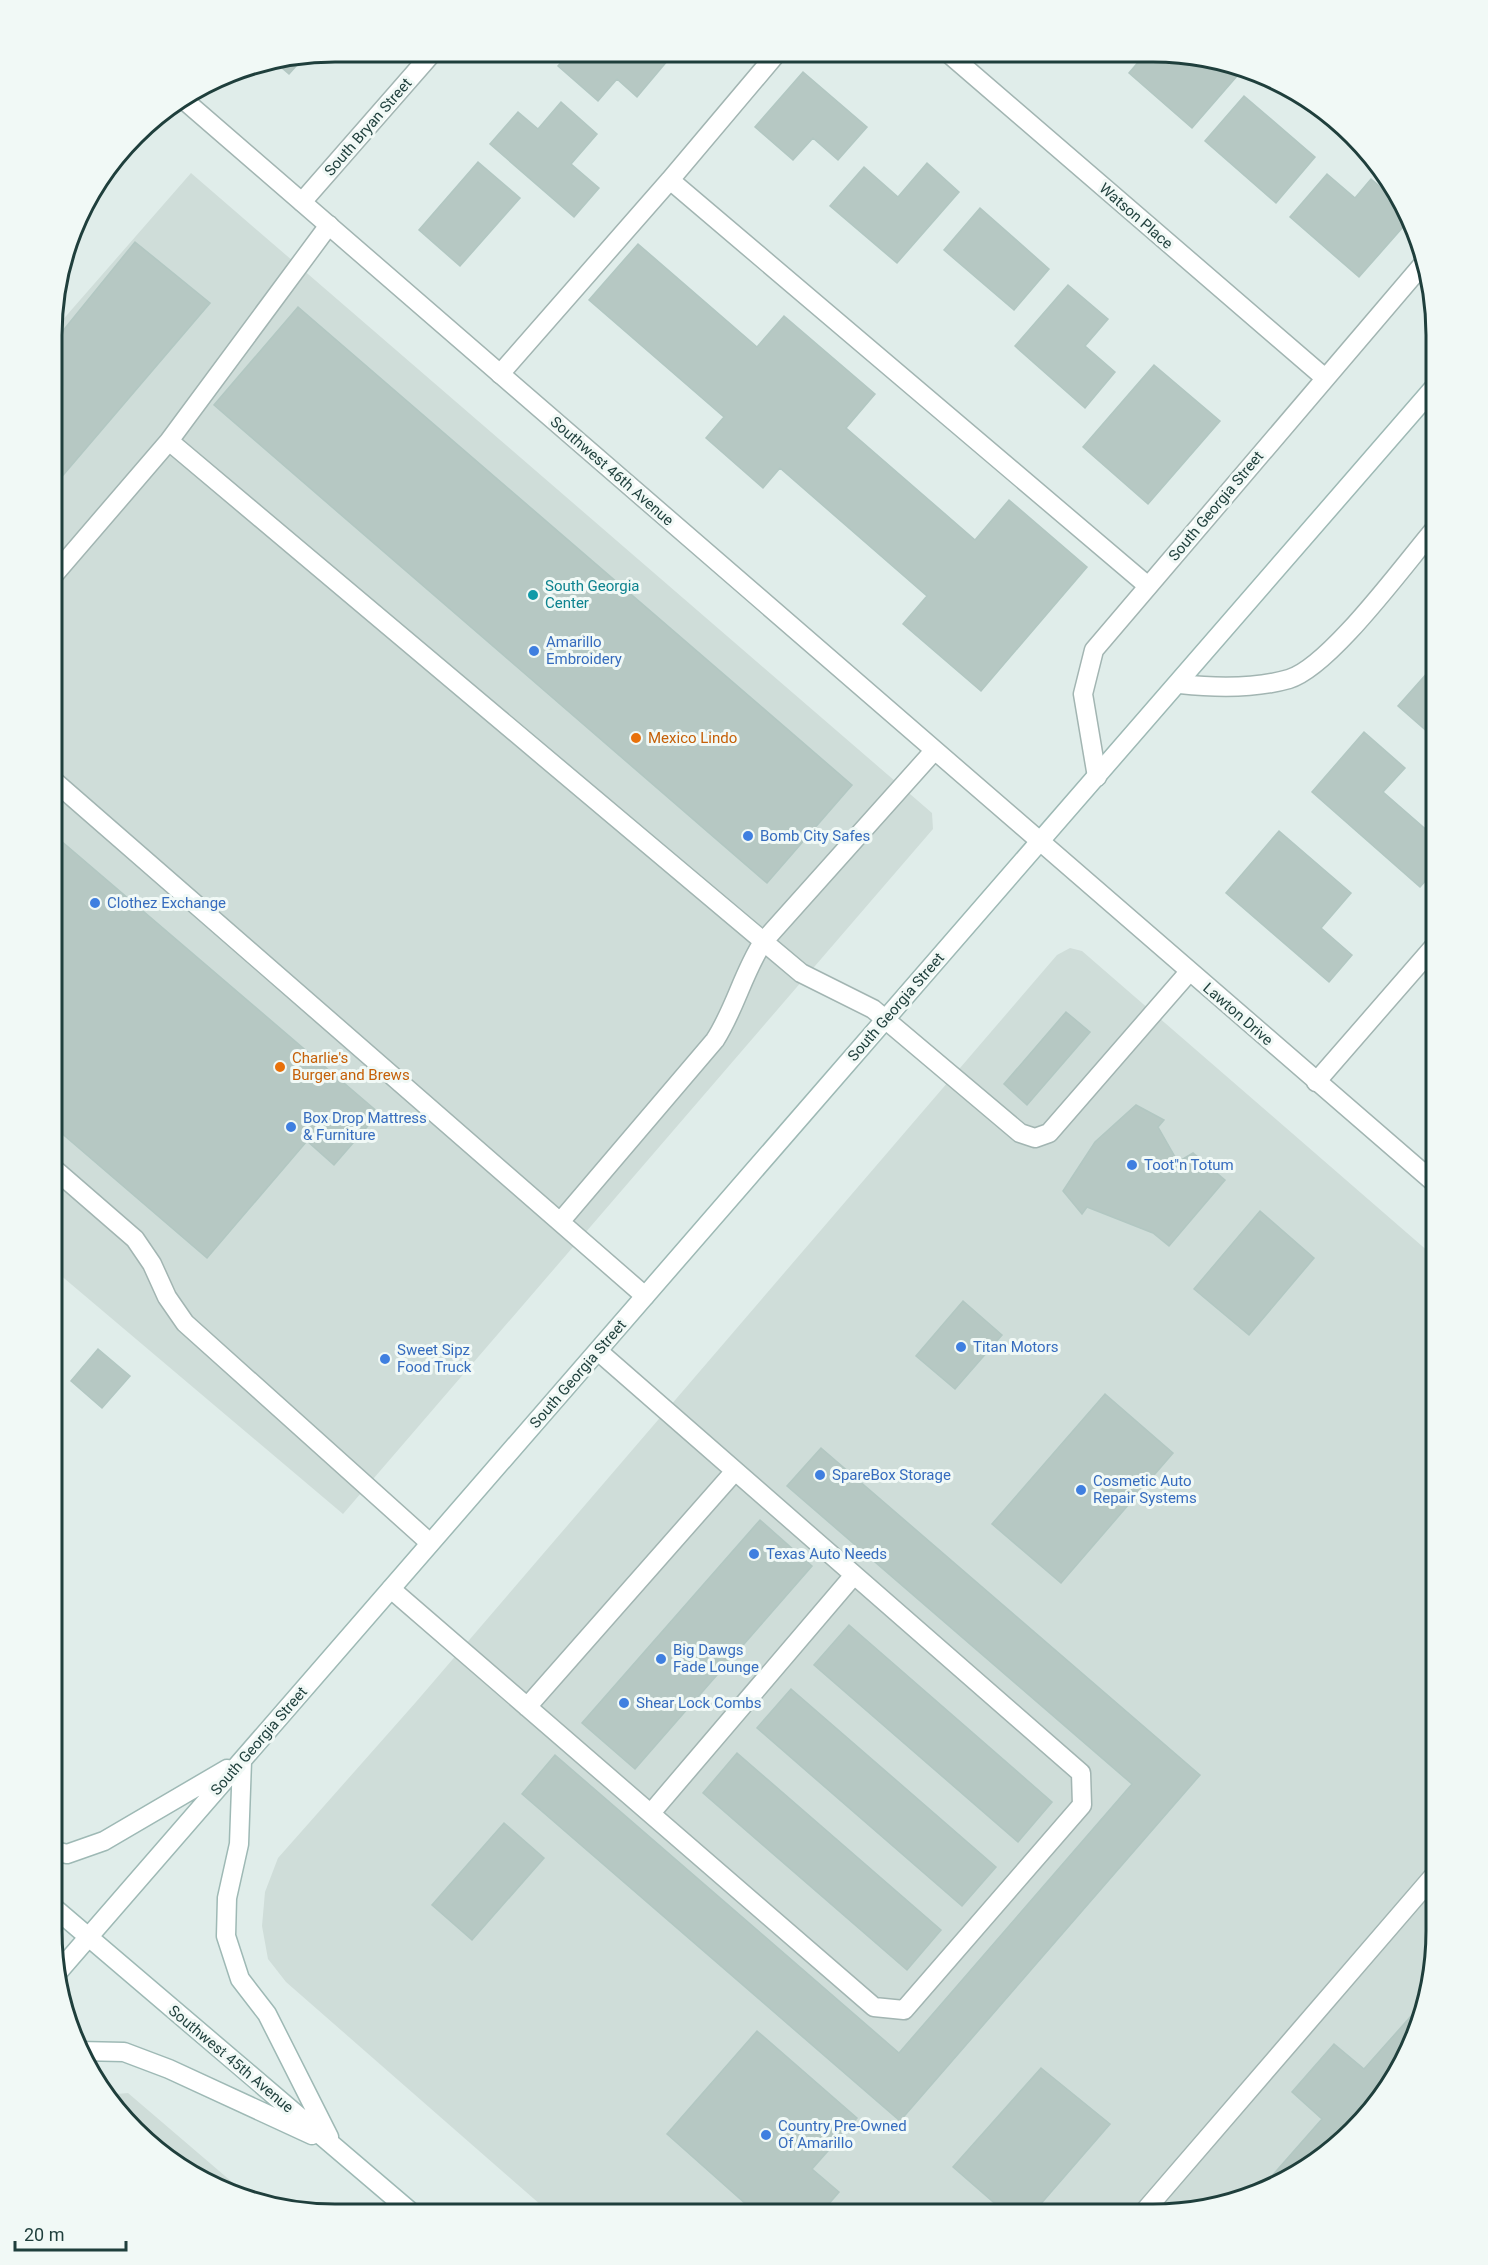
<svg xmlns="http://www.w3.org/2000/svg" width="1488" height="2265" font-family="Roboto,sans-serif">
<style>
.built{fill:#cfddd9}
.building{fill:#b6c8c3;stroke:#b2c7c2;stroke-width:1.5}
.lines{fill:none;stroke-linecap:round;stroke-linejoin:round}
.service-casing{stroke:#a2b5b2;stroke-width:21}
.minor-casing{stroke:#a2b5b2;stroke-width:21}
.tertiary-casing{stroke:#a2b5b2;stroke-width:21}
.secondary-casing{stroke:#9eb9b5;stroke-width:21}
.service{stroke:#fff;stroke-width:18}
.minor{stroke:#fff;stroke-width:18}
.tertiary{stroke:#fff;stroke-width:18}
.secondary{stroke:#fff;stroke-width:18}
.culture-dot{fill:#0f9aa8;stroke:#f1f9f6;stroke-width:2}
.shop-dot{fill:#3f7fe0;stroke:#f1f9f6;stroke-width:2}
.food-dot{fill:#e8710a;stroke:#f1f9f6;stroke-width:2}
.labels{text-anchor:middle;stroke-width:6;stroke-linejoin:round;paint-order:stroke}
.street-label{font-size:15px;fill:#1f3f3c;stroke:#f1f9f6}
.culture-label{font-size:15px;fill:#0d838f;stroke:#f1f9f6;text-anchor:start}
.shop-label{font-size:15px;fill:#366cbe;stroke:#f1f9f6;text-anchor:start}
.food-label{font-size:15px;fill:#c56008;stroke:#f1f9f6;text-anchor:start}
.rim{fill:none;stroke:#1f3f3c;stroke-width:3}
</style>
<rect width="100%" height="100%" fill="#e0edea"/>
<path class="built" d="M 191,173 L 932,813 L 933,829 L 343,1514 L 52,1268 L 53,331 Z
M 1070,948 L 1082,951 L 1437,1259 L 1436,1949 L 1416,2039 L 1379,2103 L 1326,2155 L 1262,2192 L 1154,2214 L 549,2212 L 286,1982 L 268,1959 L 262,1926 L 265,1892 L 278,1858 L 416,1702 L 1057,955 Z
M 128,2093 L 253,2200 L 226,2193 L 162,2156 L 110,2103 L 105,2095 Z"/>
<path class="building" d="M 570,52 L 659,52 L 668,60 L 637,97 L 617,79 L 598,101 L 558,66 Z
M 1146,53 L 1191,53 L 1220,61 L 1237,76 L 1192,128 L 1129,73 Z
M 305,56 L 289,74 L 274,61 Z
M 803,72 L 867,127 L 838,160 L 813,138 L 793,160 L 755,127 Z
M 1244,96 L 1315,157 L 1276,203 L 1205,141 Z
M 561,102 L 597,134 L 571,164 L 599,188 L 574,217 L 490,144 L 518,112 L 538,129 Z
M 478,162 L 520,198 L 460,266 L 419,230 Z
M 927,163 L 959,192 L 897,263 L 830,206 L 864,167 L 898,197 Z
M 1327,174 L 1355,198 L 1371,179 L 1406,209 L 1411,218 L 1359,277 L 1290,217 Z
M 980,208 L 1049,269 L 1014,310 L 944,250 Z
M 135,242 L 210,303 L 53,487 L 53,343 Z
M 638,244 L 757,347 L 784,316 L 875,394 L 846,428 L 975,540 L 1009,500 L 1087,567 L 981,691 L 903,624 L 927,596 L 780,468 L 763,488 L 706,438 L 724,417 L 589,300 Z
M 1068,285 L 1108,319 L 1085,346 L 1115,372 L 1085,408 L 1015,346 Z
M 298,307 L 852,785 L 767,883 L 214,405 Z
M 1154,365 L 1220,421 L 1148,504 L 1083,447 Z
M 1437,662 L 1437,740 L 1398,706 Z
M 1364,732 L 1405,768 L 1383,792 L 1437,839 L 1437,868 L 1420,887 L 1312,792 Z
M 1279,831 L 1351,893 L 1321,928 L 1352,955 L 1329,982 L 1226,893 Z
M 53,834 L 379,1113 L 334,1165 L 307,1141 L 207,1258 L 52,1125 Z
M 1066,1012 L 1090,1032 L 1027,1105 L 1004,1084 Z
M 1136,1105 L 1164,1120 L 1158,1127 L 1178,1162 L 1193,1153 L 1225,1180 L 1169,1246 L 1153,1233 L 1087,1207 L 1082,1214 L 1063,1191 L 1095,1142 Z
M 1260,1211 L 1314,1258 L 1249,1335 L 1194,1289 Z
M 963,1301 L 1002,1335 L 955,1389 L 916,1356 Z
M 98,1349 L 130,1376 L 102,1408 L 71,1381 Z
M 1105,1394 L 1173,1453 L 1061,1583 L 992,1524 Z
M 821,1448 L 1200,1775 L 900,2121 L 522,1794 L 555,1755 L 899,2053 L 1132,1784 L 787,1486 Z
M 760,1520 L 812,1566 L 635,1769 L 582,1723 Z
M 849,1625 L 1052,1802 L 1018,1842 L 814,1665 Z
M 791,1689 L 996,1867 L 962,1906 L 757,1728 Z
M 737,1753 L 941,1930 L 907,1970 L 703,1793 Z
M 504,1823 L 544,1858 L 472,1940 L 432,1905 Z
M 1420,2006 L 1423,2008 L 1416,2039 L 1379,2103 L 1326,2155 L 1257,2193 L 1322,2119 L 1292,2092 L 1334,2044 L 1364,2069 Z
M 757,2031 L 857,2118 L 812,2169 L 839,2192 L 821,2213 L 756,2213 L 667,2134 Z
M 1041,2068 L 1110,2124 L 1032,2214 L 1007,2214 L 953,2167 Z"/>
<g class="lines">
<defs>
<path id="service" d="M 778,52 L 670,180 L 1148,586
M 500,374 L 670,180
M 169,441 L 801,973 L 873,1009 L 1020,1133 L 1035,1138 L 1049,1133 L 1189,972
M 53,576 L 169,441 L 329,225
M 53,780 L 645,1296
M 1316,1082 L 1437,943
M 52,1167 L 135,1239 L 152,1264 L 167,1297 L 185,1323 L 430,1543
M 560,1222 L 715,1040 C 735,1009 743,973 763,942 L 933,752
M 391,1589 L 874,2007 L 904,2010 L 1082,1805 L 1081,1773 L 598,1351
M 527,1707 L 735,1471
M 651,1813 L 854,1575
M 1142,2214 L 1436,1873"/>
<path id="minor" d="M 948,53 L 1325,378
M 302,202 L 434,51
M 1180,684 C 1216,688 1254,689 1289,679 C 1330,667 1406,562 1437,526
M 1097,777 L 1083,694 L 1094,650 L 1423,264"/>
<path id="tertiary" d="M 184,100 L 1437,1185"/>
<path id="secondary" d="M 242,1761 L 239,1844 L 227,1898 L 226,1936 L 240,1979 L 267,2014 L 329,2137
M 51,1850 L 67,1854 L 104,1841 L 227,1769
M 51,1905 L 411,2212
M 59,1971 C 515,1439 981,916 1437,384
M 79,2051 L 124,2052 L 169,2069 L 312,2135"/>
</defs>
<use href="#service" class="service-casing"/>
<use href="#minor" class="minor-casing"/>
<use href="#tertiary" class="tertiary-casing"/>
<use href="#secondary" class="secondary-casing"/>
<use href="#service" class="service"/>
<use href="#minor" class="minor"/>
<use href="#tertiary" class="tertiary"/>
<use href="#secondary" class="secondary"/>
</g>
<circle class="culture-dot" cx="533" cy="595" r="6"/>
<g class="shop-dot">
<circle cx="534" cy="651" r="6"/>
<circle cx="748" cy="836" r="6"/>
<circle cx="95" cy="903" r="6"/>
<circle cx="291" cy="1127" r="6"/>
<circle cx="1132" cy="1165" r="6"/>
<circle cx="961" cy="1347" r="6"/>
<circle cx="385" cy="1359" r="6"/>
<circle cx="820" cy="1475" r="6"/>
<circle cx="1081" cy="1490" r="6"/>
<circle cx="754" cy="1554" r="6"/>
<circle cx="661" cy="1659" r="6"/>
<circle cx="624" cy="1703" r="6"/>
<circle cx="766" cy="2135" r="6"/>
</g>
<g class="food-dot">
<circle cx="636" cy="738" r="6"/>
<circle cx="280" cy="1067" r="6"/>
</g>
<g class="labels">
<g class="street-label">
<text transform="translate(368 127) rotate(-49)" y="5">South Bryan Street</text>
<text transform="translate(1136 216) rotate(41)" y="5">Watson Place</text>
<text transform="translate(612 471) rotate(41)" y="5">Southwest 46th Avenue</text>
<text transform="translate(1216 506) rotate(-50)" y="5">South Georgia Street</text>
<text transform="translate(896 1007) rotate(-49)" y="5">South Georgia Street</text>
<text transform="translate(1238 1014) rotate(41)" y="5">Lawton Drive</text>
<text transform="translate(578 1374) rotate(-49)" y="5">South Georgia Street</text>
<text transform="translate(259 1741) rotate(-49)" y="5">South Georgia Street</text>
<text transform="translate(231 2059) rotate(40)" y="5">Southwest 45th Avenue</text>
</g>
<g class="culture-label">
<text x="545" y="591">South Georgia<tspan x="545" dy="17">Center</tspan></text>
</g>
<g class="shop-label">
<text x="546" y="647">Amarillo<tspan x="546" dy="17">Embroidery</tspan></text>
<text x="760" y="841">Bomb City Safes</text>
<text x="107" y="908">Clothez Exchange</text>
<text x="303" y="1123">Box Drop Mattress<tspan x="303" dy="17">&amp; Furniture</tspan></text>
<text x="1144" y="1170">Toot"n Totum</text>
<text x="973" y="1352">Titan Motors</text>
<text x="397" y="1355">Sweet Sipz<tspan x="397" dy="17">Food Truck</tspan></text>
<text x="832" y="1480">SpareBox Storage</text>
<text x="1093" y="1486">Cosmetic Auto<tspan x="1093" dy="17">Repair Systems</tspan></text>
<text x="766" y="1559">Texas Auto Needs</text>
<text x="673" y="1655">Big Dawgs<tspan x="673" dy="17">Fade Lounge</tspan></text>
<text x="636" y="1708">Shear Lock Combs</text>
<text x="778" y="2131">Country Pre-Owned<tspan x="778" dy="17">Of Amarillo</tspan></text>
</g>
<g class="food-label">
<text x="648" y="743">Mexico Lindo</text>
<text x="292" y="1063">Charlie's<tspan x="292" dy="17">Burger and Brews</tspan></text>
</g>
</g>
<path d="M0 0H1488V2265H0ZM335 62H1153A273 273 0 0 1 1426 335V1931A273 273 0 0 1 1153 2204H335A273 273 0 0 1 62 1931V335A273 273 0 0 1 335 62Z" fill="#f1f9f6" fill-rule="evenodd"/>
<path class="rim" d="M335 62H1153A273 273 0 0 1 1426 335V1931A273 273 0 0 1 1153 2204H335A273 273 0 0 1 62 1931V335A273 273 0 0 1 335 62Z"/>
<path d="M15 2241v9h111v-9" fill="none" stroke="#1f3f3c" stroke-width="3"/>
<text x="24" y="2241" font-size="18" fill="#1f3f3c" stroke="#f1f9f6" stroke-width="4.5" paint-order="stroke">20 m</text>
</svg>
